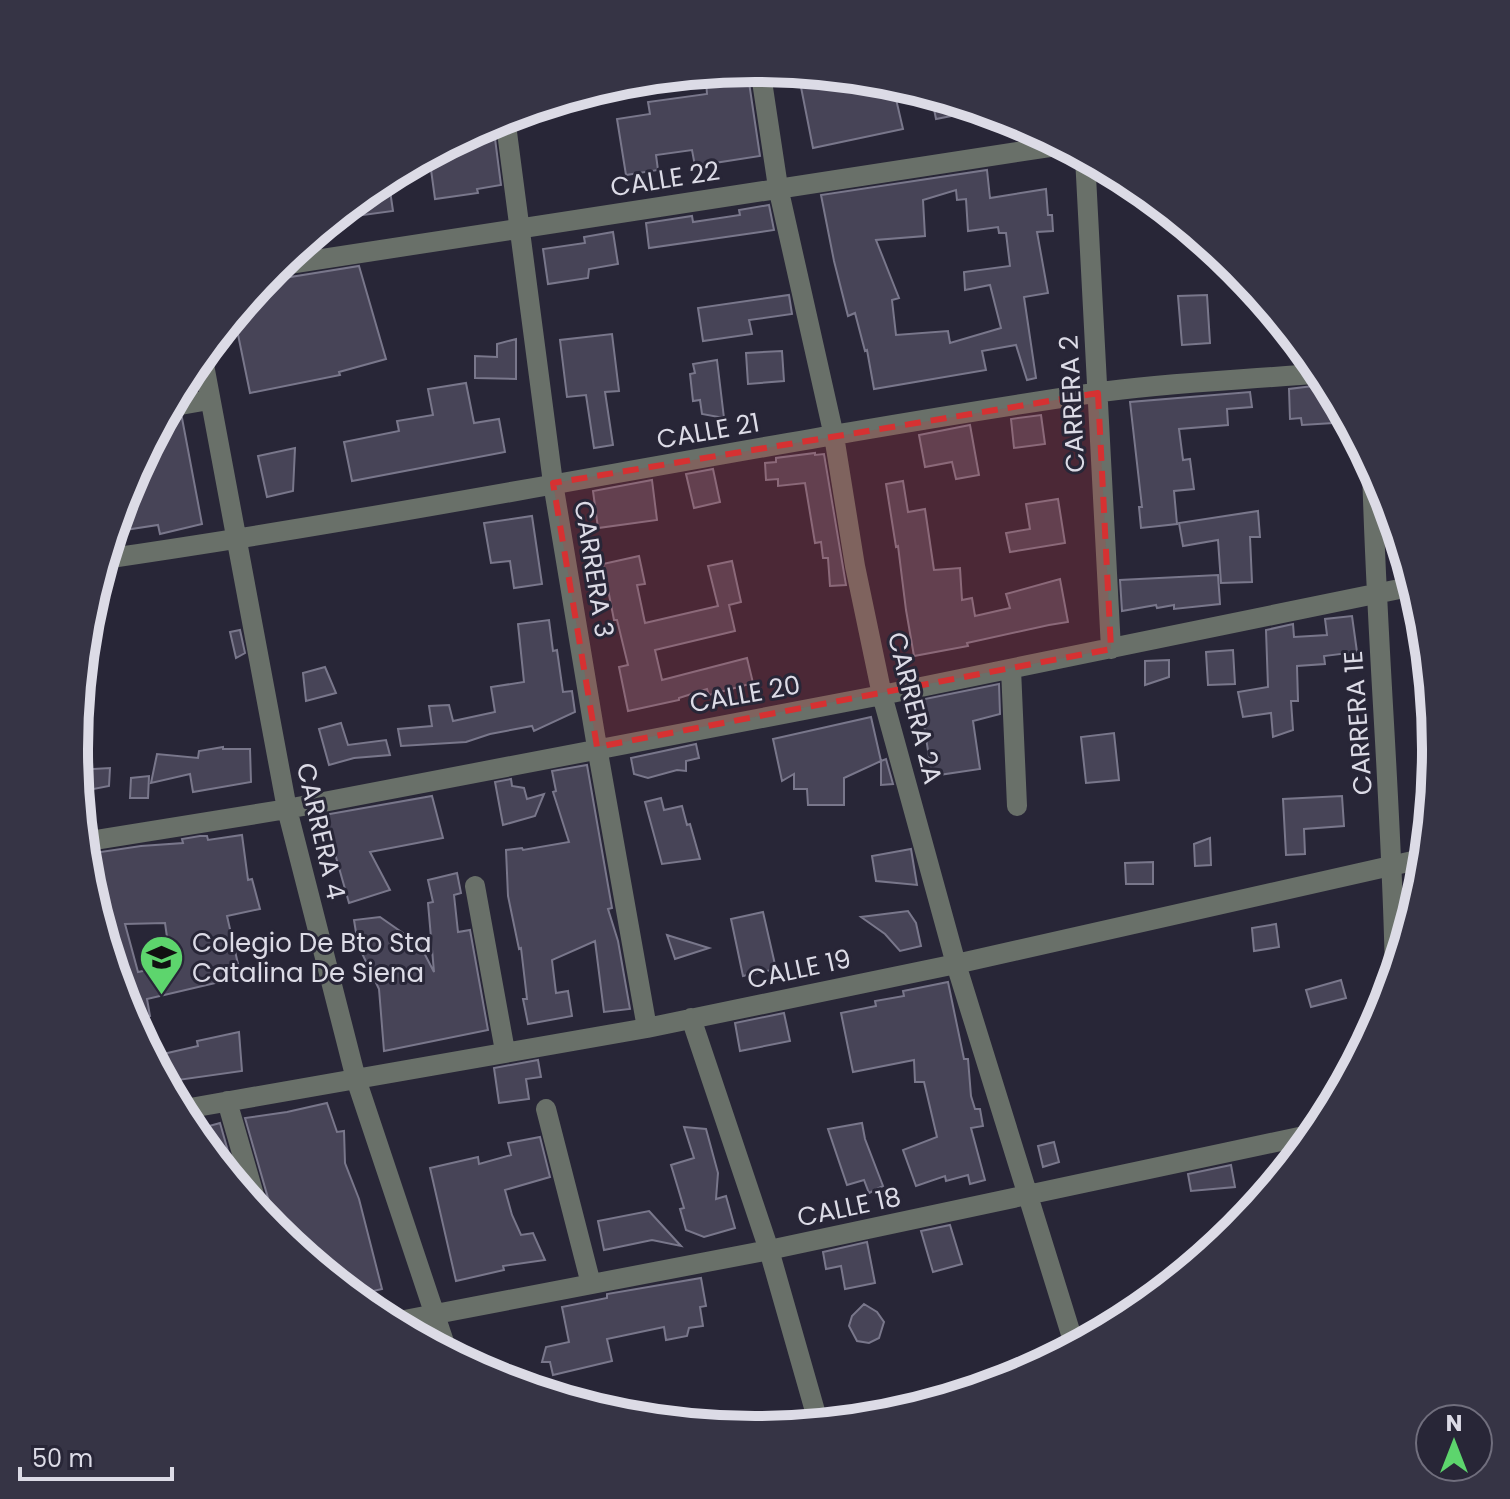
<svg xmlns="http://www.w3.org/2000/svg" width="1510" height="1499" font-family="Poppins,sans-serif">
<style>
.building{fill:#474457;stroke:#79778b;stroke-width:2;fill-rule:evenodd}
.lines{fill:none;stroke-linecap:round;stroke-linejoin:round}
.minor{stroke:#697069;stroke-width:20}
.marked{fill:#d63132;fill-opacity:0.2;stroke:#d63132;stroke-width:6;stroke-dasharray:16 10;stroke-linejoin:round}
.labels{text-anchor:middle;stroke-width:6;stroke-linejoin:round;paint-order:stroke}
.street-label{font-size:26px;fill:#dcdbe6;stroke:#282637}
.poi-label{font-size:26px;fill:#dcdbe6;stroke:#282637;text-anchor:start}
.rim{fill:none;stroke:#dcdbe6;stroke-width:10}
</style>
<rect width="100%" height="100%" fill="#282637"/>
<path class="building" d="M 747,69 L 760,156 L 695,166 L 692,150 L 656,155 L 658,170 L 626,175 L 617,119 L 650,114 L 648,102 L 707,94 L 706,81 L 713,81 L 713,72 Z
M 798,72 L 892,82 L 903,129 L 813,148 Z
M 931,94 L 948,99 L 982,110 L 936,119 Z
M 493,123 L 501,185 L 477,189 L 478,193 L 435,199 L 429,155 Z
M 987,170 L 990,198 L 1046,189 L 1048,215 L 1052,215 L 1053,231 L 1037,232 L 1048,293 L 1024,297 L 1036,378 L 1027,380 L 1016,345 L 982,351 L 986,370 L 874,389 L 867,350 L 865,351 L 855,313 L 848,316 L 834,261 L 821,195 ZM 956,190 L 957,200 L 966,199 L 968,231 L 998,227 L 999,233 L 1006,233 L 1010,266 L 964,272 L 965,290 L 990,285 L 1001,328 L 950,343 L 948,331 L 896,335 L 892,300 L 899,298 L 876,240 L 925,236 L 923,200 Z
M 388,177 L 393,211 L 333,219 L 377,183 Z
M 769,205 L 774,230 L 649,248 L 646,223 L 692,216 L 693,222 L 740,215 L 739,210 Z
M 613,232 L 618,264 L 589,269 L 588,278 L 548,284 L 543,249 L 585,243 L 584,237 Z
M 359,266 L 386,359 L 339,372 L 340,375 L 250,393 L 234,315 L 258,286 L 278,279 Z
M 789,295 L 792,314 L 749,320 L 752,334 L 703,341 L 698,308 Z
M 1207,295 L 1210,343 L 1182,345 L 1178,296 Z
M 612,334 L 619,391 L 605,392 L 613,445 L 594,448 L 586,395 L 567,397 L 560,340 Z
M 516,339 L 516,379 L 475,378 L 475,356 L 497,357 L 497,344 Z
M 782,351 L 784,381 L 748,384 L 746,353 Z
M 717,360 L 724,418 L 702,414 L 700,400 L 693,401 L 690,374 L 695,373 L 693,364 Z
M 466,383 L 474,423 L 499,419 L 505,452 L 352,481 L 344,442 L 399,431 L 397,421 L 433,415 L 428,389 Z
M 1329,384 L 1349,422 L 1302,425 L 1301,418 L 1290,419 L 1289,389 Z
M 1250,392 L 1252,407 L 1227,409 L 1228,425 L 1179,429 L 1183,460 L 1190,459 L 1194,489 L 1174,491 L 1177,524 L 1141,528 L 1139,507 L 1142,507 L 1130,402 Z
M 1041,415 L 1045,444 L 1014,448 L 1011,419 Z
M 182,418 L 202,524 L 160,534 L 158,525 L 112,532 L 126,488 L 161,421 Z
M 970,425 L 979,475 L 956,479 L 952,462 L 925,467 L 919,435 Z
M 295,448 L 293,491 L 267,497 L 258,456 Z
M 815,453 L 815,455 L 824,454 L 846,585 L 830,586 L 828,558 L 823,558 L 821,542 L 815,543 L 805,483 L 778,486 L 778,479 L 766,480 L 765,463 L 776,462 L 776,458 Z
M 713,469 L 720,502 L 694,508 L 686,474 Z
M 652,480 L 657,520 L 598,528 L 593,491 Z
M 903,481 L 908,512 L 925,509 L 934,570 L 960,568 L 962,600 L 972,598 L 975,616 L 1010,608 L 1006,594 L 1060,579 L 1068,622 L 1049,625 L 967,643 L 968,646 L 914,656 L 906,610 L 898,546 L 896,547 L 886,484 Z
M 1058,499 L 1065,543 L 1010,552 L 1006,533 L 1030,529 L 1026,504 Z
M 1258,511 L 1260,537 L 1250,537 L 1252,582 L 1221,583 L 1218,540 L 1183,546 L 1179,523 Z
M 532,516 L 542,584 L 514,588 L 510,561 L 491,563 L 484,523 Z
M 639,556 L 645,584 L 637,585 L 645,623 L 718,606 L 708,566 L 732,561 L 741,602 L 729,605 L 735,631 L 655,650 L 662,680 L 747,658 L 753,683 L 709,695 L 707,689 L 679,698 L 679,700 L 628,711 L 619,667 L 628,665 L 617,620 L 614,620 L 603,564 Z
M 1218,575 L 1220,604 L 1174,609 L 1174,605 L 1157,608 L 1156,605 L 1122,611 L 1120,580 Z
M 1352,616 L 1357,652 L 1324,656 L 1325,664 L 1297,666 L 1298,701 L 1291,701 L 1293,730 L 1273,737 L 1271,713 L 1243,717 L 1238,692 L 1268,687 L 1266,630 L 1293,624 L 1294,637 L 1327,635 L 1325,619 Z
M 549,620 L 553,651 L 557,650 L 563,692 L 572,691 L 575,712 L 534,731 L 532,726 L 490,734 L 466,742 L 401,746 L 398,729 L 432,726 L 429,706 L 449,705 L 453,721 L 495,712 L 491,687 L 524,682 L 518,624 Z
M 240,630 L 245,653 L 236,658 L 230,632 Z
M 1233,650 L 1235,684 L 1208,685 L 1206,652 Z
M 1169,660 L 1169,677 L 1145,685 L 1145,661 Z
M 325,667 L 336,693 L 306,701 L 303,673 Z
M 999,684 L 1000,714 L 973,721 L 980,769 L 932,776 L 920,700 Z
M 871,717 L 881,761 L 844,778 L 844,805 L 808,805 L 807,789 L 794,789 L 794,774 L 782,781 L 773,739 Z
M 341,723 L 348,745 L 386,740 L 390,755 L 354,758 L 329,765 L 319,729 Z
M 1114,733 L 1119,780 L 1086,783 L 1081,737 Z
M 696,744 L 699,758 L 686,761 L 686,771 L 677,770 L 648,778 L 634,774 L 631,758 Z
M 223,747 L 223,749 L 250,749 L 251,782 L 193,792 L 190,774 L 151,783 L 157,754 L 198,758 L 199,751 Z
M 886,759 L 893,784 L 881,785 L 881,761 Z
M 587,765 L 612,908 L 608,909 L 618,941 L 630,1009 L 604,1012 L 595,941 L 552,960 L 556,993 L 568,991 L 572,1016 L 528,1024 L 523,999 L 527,999 L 521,948 L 519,949 L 508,896 L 506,850 L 522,848 L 523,850 L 569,842 L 553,792 L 556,791 L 552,771 Z
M 110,768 L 109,786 L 78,792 L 76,770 Z
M 149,776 L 148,798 L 130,798 L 131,778 Z
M 511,779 L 512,786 L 524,788 L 527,799 L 544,794 L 535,816 L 503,825 L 495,782 Z
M 432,796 L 443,838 L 370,852 L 390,890 L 349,903 L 324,815 Z
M 1342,796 L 1344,826 L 1304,829 L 1305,854 L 1286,855 L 1283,799 Z
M 661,798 L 664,810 L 682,806 L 687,825 L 690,824 L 700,859 L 662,864 L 645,802 Z
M 242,835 L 248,880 L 252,879 L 260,909 L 227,916 L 241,977 L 147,999 L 150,1016 L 130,1020 L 125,1010 L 88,888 L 87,854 L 141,846 L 183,843 L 182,839 L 200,836 L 207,836 L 208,840 ZM 165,923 L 171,965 L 138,972 L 125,924 Z
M 1210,838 L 1211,865 L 1195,866 L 1194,844 Z
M 911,849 L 917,885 L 876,881 L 872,856 Z
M 1153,862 L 1153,884 L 1126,884 L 1125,863 Z
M 457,873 L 461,893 L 454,895 L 458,932 L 470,930 L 488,1030 L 384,1051 L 379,989 L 358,945 L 354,920 L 380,917 L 420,945 L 434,972 L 428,903 L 433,902 L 428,880 Z
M 908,911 L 916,923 L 921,946 L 900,951 L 885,934 L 861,917 Z
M 763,912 L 776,969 L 743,976 L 731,919 Z
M 1276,924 L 1279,947 L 1254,951 L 1252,928 Z
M 667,935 L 709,948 L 675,959 Z
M 1341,980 L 1346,998 L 1311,1007 L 1306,990 Z
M 948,982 L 964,1059 L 968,1059 L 971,1096 L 975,1109 L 980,1109 L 983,1126 L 971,1128 L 985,1180 L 970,1184 L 968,1175 L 946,1181 L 945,1176 L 916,1186 L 903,1150 L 937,1137 L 924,1082 L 915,1082 L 914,1060 L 853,1072 L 841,1013 L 876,1006 L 875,1001 L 904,996 L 903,991 Z
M 784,1013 L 790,1041 L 740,1051 L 735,1023 Z
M 239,1032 L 242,1071 L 164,1082 L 150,1057 L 198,1046 L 197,1041 Z
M 538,1060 L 541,1077 L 526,1079 L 529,1099 L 499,1103 L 494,1068 Z
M 327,1103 L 337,1132 L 344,1131 L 345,1163 L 359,1199 L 382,1289 L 352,1296 L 268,1226 L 272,1220 L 272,1212 L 245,1118 L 287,1112 Z
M 220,1123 L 239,1190 L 191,1131 Z
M 862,1123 L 865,1139 L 883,1186 L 869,1193 L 864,1180 L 847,1185 L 828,1129 Z
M 684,1127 L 706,1129 L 718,1173 L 716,1199 L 726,1196 L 735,1228 L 704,1237 L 686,1230 L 680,1209 L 684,1208 L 671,1165 L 694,1158 Z
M 540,1137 L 550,1177 L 505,1190 L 512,1215 L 521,1235 L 533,1233 L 545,1260 L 503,1266 L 504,1270 L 456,1281 L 430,1168 L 478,1157 L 479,1164 L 511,1155 L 508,1143 Z
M 1054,1142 L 1059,1162 L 1043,1167 L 1038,1146 Z
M 1231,1165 L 1235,1187 L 1191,1191 L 1188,1174 Z
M 649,1211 L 681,1246 L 652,1240 L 604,1250 L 598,1221 Z
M 950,1225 L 962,1264 L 933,1272 L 921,1231 Z
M 867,1242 L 875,1283 L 845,1289 L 841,1266 L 826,1269 L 823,1252 Z
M 701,1278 L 706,1306 L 700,1307 L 703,1326 L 689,1328 L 687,1336 L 666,1340 L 664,1327 L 607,1339 L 612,1361 L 553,1375 L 550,1362 L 542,1362 L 546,1347 L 569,1342 L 562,1307 L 607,1298 L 607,1294 Z
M 864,1304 L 877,1312 L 884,1322 L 879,1338 L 869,1343 L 857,1341 L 849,1326 L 852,1316 Z"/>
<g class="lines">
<path class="minor" d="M 760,68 L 778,187 L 834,436 L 855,566 L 882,695 L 956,964 L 1075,1347
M 505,117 L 553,483 L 597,747 L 647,1028
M 1085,157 L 1111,649
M 276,266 L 1063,145
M 202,354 L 287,809 L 356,1079 L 448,1354
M 169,407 L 209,400
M 1372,466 C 1376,636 1392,806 1395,976
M 104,559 C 435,511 763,442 1094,393 C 1170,382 1247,380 1323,373
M 1011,669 L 1017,806
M 83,842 L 287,809 L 882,695 L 1414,586
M 475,886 L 505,1051
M 691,1018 L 769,1250 L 819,1425
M 227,1101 L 260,1216
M 546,1109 L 591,1284
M 179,1110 L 647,1028 L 956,964 L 1426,858
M 389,1323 L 769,1250 L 1318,1133
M 866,1420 L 919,1408"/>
</g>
<path class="marked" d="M 1098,393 L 1111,649 L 597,747 L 553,483 Z"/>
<defs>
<symbol id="school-pin" viewBox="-11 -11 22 30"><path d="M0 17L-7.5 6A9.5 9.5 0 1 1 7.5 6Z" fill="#5dd56d" stroke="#282637"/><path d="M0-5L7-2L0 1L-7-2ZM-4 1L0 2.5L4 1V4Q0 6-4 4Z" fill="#111"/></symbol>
</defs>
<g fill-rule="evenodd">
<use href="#school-pin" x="136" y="932" width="51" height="69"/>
</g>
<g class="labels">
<g class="street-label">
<text transform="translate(665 179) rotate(-9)" y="9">CALLE 22</text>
<text transform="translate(1072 404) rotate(-93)" y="9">CARRERA 2</text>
<text transform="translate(708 431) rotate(-10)" y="9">CALLE 21</text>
<text transform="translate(594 569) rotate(81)" y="9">CARRERA 3</text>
<text transform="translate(745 694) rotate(-10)" y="9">CALLE 20</text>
<text transform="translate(915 708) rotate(76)" y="9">CARRERA 2A</text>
<text transform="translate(1358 723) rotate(-94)" y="9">CARRERA 1E</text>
<text transform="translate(321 831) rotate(77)" y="9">CARRERA 4</text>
<text transform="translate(799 969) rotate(-12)" y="9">CALLE 19</text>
<text transform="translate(849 1207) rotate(-12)" y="9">CALLE 18</text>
</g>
<g class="poi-label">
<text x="192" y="952">Colegio De Bto Sta<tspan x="192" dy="30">Catalina De Siena</tspan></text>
</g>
</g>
<path d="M0 0H1510V1499H0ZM88 749a667 667 0 1 1 1334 0a667 667 0 1 1-1334 0Z" fill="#363445" fill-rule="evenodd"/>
<path class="rim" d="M88 749a667 667 0 1 1 1334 0a667 667 0 1 1-1334 0Z"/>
<g transform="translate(1454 1443)"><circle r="38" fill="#282637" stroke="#706e7d" stroke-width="2"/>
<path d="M0-6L14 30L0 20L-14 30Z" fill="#5dd56d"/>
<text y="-12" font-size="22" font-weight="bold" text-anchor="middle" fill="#dcdbe6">N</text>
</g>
<path d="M20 1467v12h152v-12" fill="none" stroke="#dcdbe6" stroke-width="4"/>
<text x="32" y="1467" font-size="24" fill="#dcdbe6" stroke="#282637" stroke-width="6" paint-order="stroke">50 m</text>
</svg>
